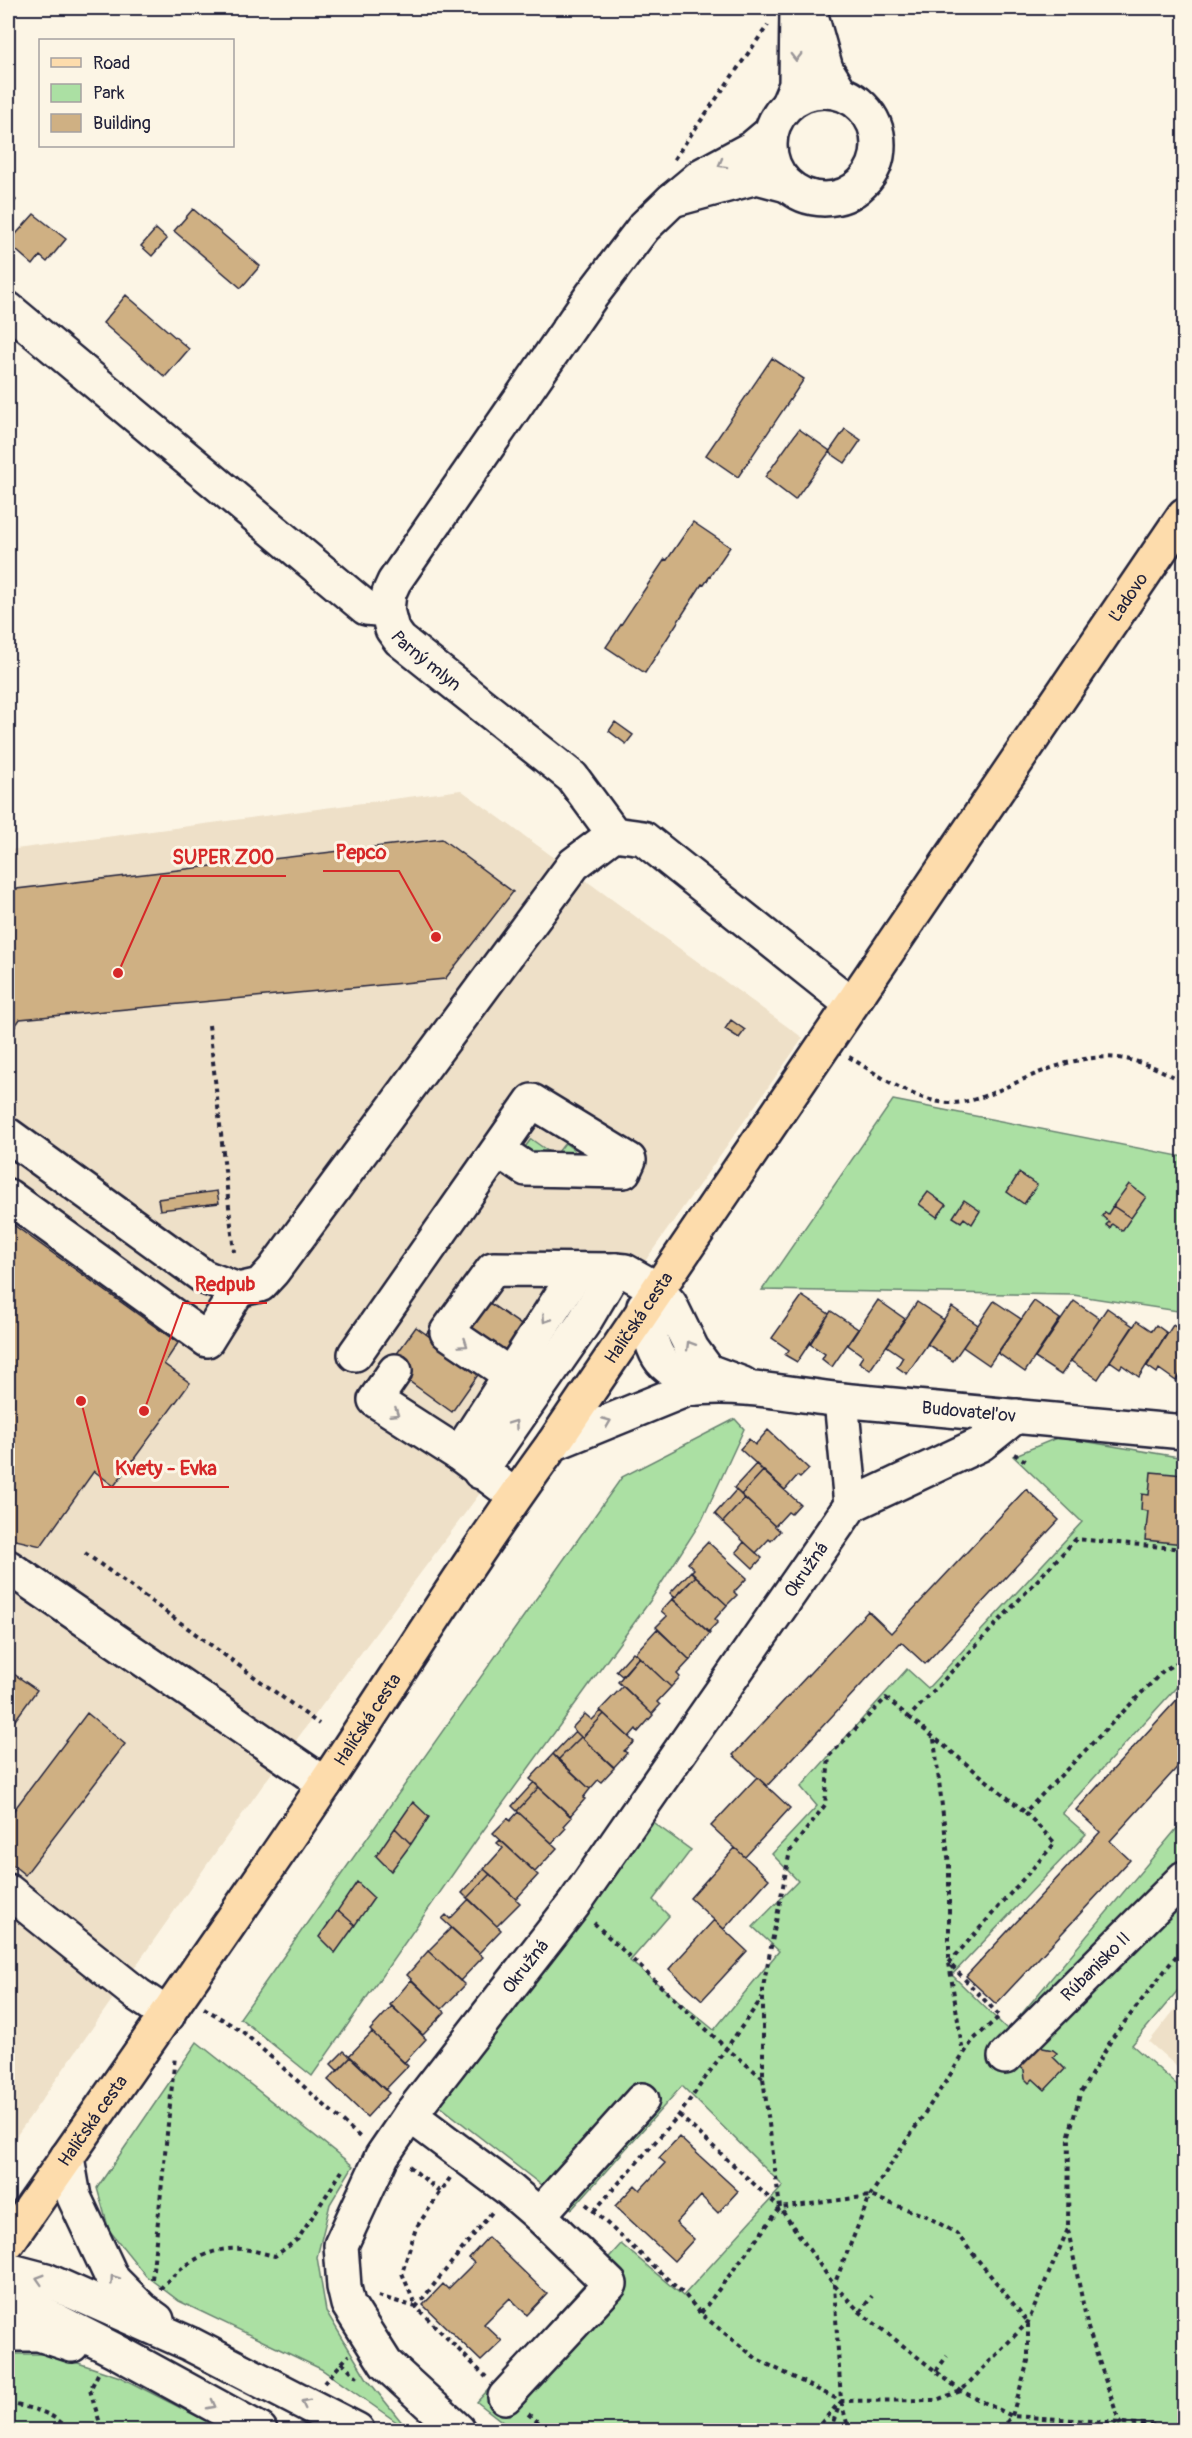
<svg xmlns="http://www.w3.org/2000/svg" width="1192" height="2438" font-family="Pangolin,sans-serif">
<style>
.built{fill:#eee0c8}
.green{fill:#abe0a3;stroke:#66816f;stroke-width:1.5}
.building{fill:#cfb083;stroke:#22223b;stroke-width:1.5}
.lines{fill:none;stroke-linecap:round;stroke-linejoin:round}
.minor-casing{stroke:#22223b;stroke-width:38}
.major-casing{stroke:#22223b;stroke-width:38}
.path{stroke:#22223b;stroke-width:4;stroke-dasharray:4.5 4.5;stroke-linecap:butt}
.minor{stroke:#fcf5e5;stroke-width:33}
.major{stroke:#fddcac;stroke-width:33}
.oneway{stroke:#9a9698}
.labels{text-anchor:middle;stroke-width:6;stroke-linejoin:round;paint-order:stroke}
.street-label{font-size:18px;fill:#22223b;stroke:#fcf5e5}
.leader{fill:none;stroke:#d62828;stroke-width:2}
.callout-dot{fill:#d62828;stroke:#fcf5e5;stroke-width:2}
.callout-label{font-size:20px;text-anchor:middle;font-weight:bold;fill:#d62828;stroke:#fcf5e5;stroke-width:6;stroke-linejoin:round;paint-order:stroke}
</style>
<rect width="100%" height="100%" fill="#fcf5e5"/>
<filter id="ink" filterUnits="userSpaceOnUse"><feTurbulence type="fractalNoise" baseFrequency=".0167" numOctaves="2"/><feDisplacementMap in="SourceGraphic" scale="12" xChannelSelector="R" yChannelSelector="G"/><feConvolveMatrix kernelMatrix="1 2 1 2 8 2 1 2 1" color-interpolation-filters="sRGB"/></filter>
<g filter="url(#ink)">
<path class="built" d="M 461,790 L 803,1038 L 495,1473 L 265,1782 L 8,2148 L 8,850 Z
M 1184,1998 L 1184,2073 L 1149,2042 Z"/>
<path class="green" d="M 893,1100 L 1184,1157 L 1184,1312 L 1073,1295 L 762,1290 Z
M 531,1139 L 555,1156 L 565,1143 L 574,1150 L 573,1155 L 569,1159 C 553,1159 532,1164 520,1154 Z
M 735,1419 L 744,1429 L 702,1520 L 650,1601 L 480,1835 L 312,2076 L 240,2018 L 622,1477 Z
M 1059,1437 L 1184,1458 L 1184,1679 L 1062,1813 L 1086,1834 L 952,1975 L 1008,2030 L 1184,1820 L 1184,1983 L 1132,2045 L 1184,2091 L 1184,2430 L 513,2430 L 477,2402 L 621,2244 L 683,2296 L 783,2186 L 682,2086 L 572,2209 L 440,2106 L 647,1818 L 691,1850 L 653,1900 L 669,1916 L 630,1961 L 714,2030 L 779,1951 L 753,1927 L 798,1881 L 772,1854 L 817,1806 L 801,1787 L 907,1669 L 928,1688 L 1082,1522 L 1013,1456 Z
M 197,2042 L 353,2166 L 330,2204 L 317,2257 L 326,2311 L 367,2379 L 408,2430 L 321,2369 L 179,2301 L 146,2276 L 109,2230 L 97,2188 Z
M 8,2354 L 51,2354 L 120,2377 L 224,2430 L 8,2430 Z"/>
<path class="building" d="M 8,193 L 16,200 L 8,210 Z
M 193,209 L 260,266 L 241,288 L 174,231 Z
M 34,214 L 66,239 L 47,262 L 40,256 L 33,265 L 8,243 Z
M 156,229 L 167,239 L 152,256 L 141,246 Z
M 126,295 L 189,349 L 165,377 L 103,323 Z
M 772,358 L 804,379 L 738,477 L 706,455 Z
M 799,429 L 830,451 L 795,500 L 765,477 Z
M 845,429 L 861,440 L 845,463 L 829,452 Z
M 693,522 L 730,547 L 704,585 L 702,584 L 645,673 L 606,647 L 665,559 L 667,560 Z
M 615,722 L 633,735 L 626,744 L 609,731 Z
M 442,839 L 513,892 L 445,979 L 20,1019 L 8,1037 L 8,890 Z
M 731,1020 L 745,1030 L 739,1038 L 725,1029 Z
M 1019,1173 L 1037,1185 L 1024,1204 L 1007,1192 Z
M 1129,1184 L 1146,1197 L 1131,1218 L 1113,1206 Z
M 217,1191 L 219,1203 L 160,1210 L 158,1199 Z
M 928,1192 L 946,1205 L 937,1217 L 919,1204 Z
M 964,1200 L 980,1211 L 972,1224 L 964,1218 L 961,1222 L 953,1217 Z
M 1113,1206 L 1131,1218 L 1122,1231 L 1112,1224 L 1110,1228 L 1106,1225 L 1109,1222 L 1102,1216 L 1105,1212 L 1108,1214 Z
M 8,1221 L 178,1343 L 164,1364 L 190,1383 L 114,1486 L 94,1471 L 41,1546 L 16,1540 L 8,1553 Z
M 462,1284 L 556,1349 L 480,1372 L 426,1334 Z
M 802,1296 L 829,1314 L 797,1362 L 785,1355 L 789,1350 L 772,1338 Z
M 878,1300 L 905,1319 L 870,1370 L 859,1362 L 863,1356 L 848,1345 Z
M 994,1301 L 1021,1319 L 989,1365 L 963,1347 Z
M 1034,1301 L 1060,1319 L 1025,1372 L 998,1353 Z
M 1074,1301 L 1100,1319 L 1061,1375 L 1035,1358 Z
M 917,1302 L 944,1320 L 907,1374 L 897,1367 L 903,1357 L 887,1346 Z
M 952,1307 L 978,1325 L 953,1361 L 927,1344 Z
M 1107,1308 L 1133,1326 L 1098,1379 L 1071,1361 Z
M 831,1311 L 858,1329 L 832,1367 L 822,1359 L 825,1354 L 810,1344 Z
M 1137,1321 L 1152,1331 L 1156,1325 L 1167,1333 L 1139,1377 L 1122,1365 L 1120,1368 L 1110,1361 Z
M 1173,1325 L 1184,1333 L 1184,1368 L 1176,1381 L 1159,1369 L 1157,1373 L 1147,1366 Z
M 416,1327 L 480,1372 L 452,1412 L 388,1366 Z
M 768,1430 L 809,1469 L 800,1478 L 797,1476 L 785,1490 L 740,1449 L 749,1439 L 755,1445 Z
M 756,1464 L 763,1471 L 741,1495 L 734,1488 Z
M 763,1471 L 800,1504 L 791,1514 L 788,1512 L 775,1526 L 741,1495 Z
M 1151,1472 L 1184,1475 L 1184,1544 L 1145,1540 L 1148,1511 L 1141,1510 L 1142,1494 L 1149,1495 Z
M 1026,1489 L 1059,1520 L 925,1664 L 901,1642 L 767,1786 L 733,1755 L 868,1611 L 891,1633 Z
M 736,1490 L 745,1498 L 723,1522 L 715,1514 Z
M 745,1498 L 780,1531 L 771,1541 L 769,1539 L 756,1553 L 723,1522 Z
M 708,1542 L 747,1578 L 734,1592 L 737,1595 L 727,1605 L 691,1572 L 694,1569 L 688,1563 Z
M 744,1542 L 762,1558 L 753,1568 L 736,1552 Z
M 691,1571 L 696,1576 L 675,1598 L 670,1593 Z
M 696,1576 L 727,1605 L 715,1619 L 718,1622 L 708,1632 L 673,1599 Z
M 672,1599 L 710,1633 L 690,1660 L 656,1627 L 667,1616 L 661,1611 Z
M 657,1629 L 690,1660 L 677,1674 L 680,1677 L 671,1687 L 635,1653 Z
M 633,1652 L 639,1657 L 622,1676 L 616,1671 Z
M 639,1657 L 671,1687 L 657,1702 L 660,1705 L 652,1714 L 618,1682 Z
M 8,1670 L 37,1690 L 8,1730 Z
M 623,1686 L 653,1715 L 638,1732 L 636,1729 L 629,1737 L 600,1710 Z
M 1184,1692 L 1184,1760 L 1110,1841 L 1130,1860 L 996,2004 L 966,1976 L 1100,1832 L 1076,1810 Z
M 601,1711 L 604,1714 L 582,1738 L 572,1728 L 585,1714 L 592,1720 Z
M 87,1713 L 125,1744 L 25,1875 L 8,1861 L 8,1818 Z
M 604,1714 L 634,1742 L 624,1751 L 627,1753 L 614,1767 L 582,1738 Z
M 575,1731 L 581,1737 L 558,1760 L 553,1754 Z
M 581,1737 L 614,1768 L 601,1782 L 598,1780 L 590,1789 L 558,1760 Z
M 553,1754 L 590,1789 L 583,1798 L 585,1799 L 570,1816 L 530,1779 Z
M 757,1777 L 790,1808 L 745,1857 L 711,1826 Z
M 534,1782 L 539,1787 L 517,1811 L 512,1806 Z
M 539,1787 L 572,1817 L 564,1826 L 566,1828 L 552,1843 L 517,1811 Z
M 413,1802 L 429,1817 L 411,1844 L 395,1828 Z
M 518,1812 L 557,1848 L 535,1872 L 493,1833 L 508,1818 L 510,1821 Z
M 395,1828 L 411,1844 L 391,1871 L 376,1856 Z
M 500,1840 L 538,1875 L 516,1899 L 484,1869 L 503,1848 L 497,1843 Z
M 735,1848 L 769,1879 L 724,1929 L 690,1898 Z
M 484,1869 L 490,1874 L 467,1898 L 462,1893 Z
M 490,1874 L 520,1903 L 497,1926 L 467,1898 Z
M 357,1882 L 374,1898 L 355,1925 L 338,1910 Z
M 469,1899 L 501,1930 L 479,1953 L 442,1919 L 446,1915 L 450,1919 Z
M 338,1910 L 355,1925 L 335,1953 L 319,1937 Z
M 714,1920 L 747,1951 L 702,2000 L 669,1969 Z
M 451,1928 L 483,1957 L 460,1981 L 428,1951 Z
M 428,1951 L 465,1985 L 442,2009 L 407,1975 Z
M 411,1980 L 445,2012 L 423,2035 L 390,2005 Z
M 392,2006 L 426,2039 L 404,2063 L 370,2030 Z
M 372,2032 L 408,2066 L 385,2090 L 349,2056 Z
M 1036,2041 L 1043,2048 L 1053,2050 L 1057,2053 L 1053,2057 L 1065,2069 L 1045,2090 L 1033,2079 L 1029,2083 L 1025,2079 L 1024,2070 L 1016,2063 Z
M 344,2051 L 351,2057 L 338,2071 L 331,2064 Z
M 351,2057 L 389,2093 L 367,2117 L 328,2080 Z
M 679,2137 L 738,2191 L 718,2213 L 701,2196 L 676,2223 L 694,2239 L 674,2261 L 615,2206 L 635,2185 L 640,2190 L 665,2163 L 659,2158 Z
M 488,2237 L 547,2294 L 527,2315 L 510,2298 L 484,2324 L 502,2341 L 481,2361 L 423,2305 L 443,2284 L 448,2289 L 474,2263 L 469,2258 Z"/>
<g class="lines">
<defs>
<g id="minor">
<path d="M 809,8 L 826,69 L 841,93"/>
<circle cx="824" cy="145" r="54"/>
<path d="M 788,104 L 796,85 L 797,8"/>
<path d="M 771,132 L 752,148 L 702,175 L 672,200 L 757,177 L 787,185"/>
<path id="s1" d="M 8,309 L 366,608 L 387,610 L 392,629 L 400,640 L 572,777 L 614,834 L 643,838 L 851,1004"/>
<path d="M 387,610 L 389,593 L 394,582 L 592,295 L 644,227 L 672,200"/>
<path d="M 8,1135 L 204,1277 L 238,1290 L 260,1285 L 273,1271 L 574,864 L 614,834"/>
<path d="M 8,1196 L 207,1340 L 238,1290"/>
<path d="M 644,1306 C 655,1361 655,1368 710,1386"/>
<path d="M 355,1354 L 532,1101 L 629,1160 L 624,1171 L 526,1169 L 498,1150"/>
<path d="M 395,1371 L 375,1400 L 459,1454 L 515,1496"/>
<path d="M 509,1374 L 447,1332 L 493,1269 L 615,1270 L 625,1271 L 657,1289 L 670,1304 L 692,1349 L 708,1371 L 743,1384"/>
<path d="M 841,1400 L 851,1505"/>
<path id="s2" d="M 553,1444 L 688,1389 C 743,1382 797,1396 851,1401 C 962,1411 1073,1421 1184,1432"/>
<path d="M 459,1454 L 578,1270"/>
<path d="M 480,1472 L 583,1324 L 615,1270"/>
<path d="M 8,1567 L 325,1784"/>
<path d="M 8,1891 L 138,1995 L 168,2015"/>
<path id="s3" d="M 1005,2057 L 1184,1878"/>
<path d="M 410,2115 L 510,2190 L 539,2215 L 642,2100"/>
<path d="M 67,2157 L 74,2197 L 113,2280 L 143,2310 L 157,2320"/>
<path d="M 8,2270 L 46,2280 L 190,2344 L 357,2430"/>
<path d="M 8,2296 L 114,2350 L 260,2430"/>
<path d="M 8,2334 L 39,2334 L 72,2345"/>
<path d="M 505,2397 L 610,2284 L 539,2215"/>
<path id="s4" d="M 458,2430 L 386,2364 L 348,2304 L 344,2287 L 341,2245 L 382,2156 L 410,2115 L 574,1904 L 851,1505 L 981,1444 L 1016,1416"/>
</g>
<g id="major">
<path id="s5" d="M 8,2242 C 113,2091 220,1940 323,1787 C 400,1672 472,1555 553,1444 L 1184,515"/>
</g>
</defs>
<use href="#minor" class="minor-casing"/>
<use href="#major" class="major-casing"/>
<path class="path" d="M 674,159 L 768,25
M 209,1025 L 234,1252
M 849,1057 C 877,1074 908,1097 940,1102 C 963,1106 986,1096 1006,1087 C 1049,1068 1091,1048 1138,1062 C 1154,1066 1170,1075 1184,1082
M 1014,1454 L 1029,1463
M 1184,1549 L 1076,1539 L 909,1717 L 886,1698 L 829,1756 L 825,1805 L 790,1851 L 763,1987 L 763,2078 L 780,2208 L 834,2285 L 860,2312 L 961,2391 L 1012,2416 L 1184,2427
M 85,1553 L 319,1724
M 909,1717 L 1025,1812
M 934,1739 L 949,1865 L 949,1963 L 963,2053
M 594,1923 L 726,2048 L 763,2078
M 1177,1955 L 1184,1961
M 204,2008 L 243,2032 L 361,2138
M 679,2115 L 780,2208
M 409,2166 L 440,2192
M 450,2178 L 416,2228 L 402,2273 L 416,2307 L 492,2212
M 586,2204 L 686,2296 L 701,2314 L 757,2359 L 841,2401 L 936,2400 L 961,2391 L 1028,2322 L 1068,2229 L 1069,2135 L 1080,2094 L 1113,2037 L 1184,1946
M 594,2211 L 679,2115 L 762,1998
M 1068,2230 L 1088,2328 L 1122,2430
M 152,2279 L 175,2056
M 160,2289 C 182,2265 208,2246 243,2249 C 253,2250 265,2254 275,2256 L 298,2239 L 342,2171
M 378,2296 L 416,2307 L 486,2377
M 860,2312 L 872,2296
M 701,2313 L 780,2208 L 870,2196 L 926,2216 L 956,2233 L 1028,2322 L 1028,2361 L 1012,2416 L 1000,2430
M 342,2362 L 360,2380
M 936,2371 L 947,2356
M 98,2374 L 90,2390 L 102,2430
M 324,2383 L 349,2355
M 841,2402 L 849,2430
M 8,2403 C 32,2409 52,2411 69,2430
M 528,2414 L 542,2425 L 555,2430
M 815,2430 L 838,2404
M 830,2430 L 841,2401 L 834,2285 L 870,2196 L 973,2040 L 1000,2016 L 949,1963 L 1055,1843 L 1025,1812 L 1164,1670 L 1184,1659"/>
<use href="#minor" class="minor"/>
<use href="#major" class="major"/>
</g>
<defs><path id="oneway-chevron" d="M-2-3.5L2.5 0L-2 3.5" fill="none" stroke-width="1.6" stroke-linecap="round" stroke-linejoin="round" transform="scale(1.5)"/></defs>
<g class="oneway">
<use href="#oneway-chevron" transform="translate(796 57) rotate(90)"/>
<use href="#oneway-chevron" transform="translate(722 164) rotate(151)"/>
<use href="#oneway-chevron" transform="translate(546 1319) rotate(124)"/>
<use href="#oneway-chevron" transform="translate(464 1344) rotate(34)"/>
<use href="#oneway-chevron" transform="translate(690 1345) rotate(-121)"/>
<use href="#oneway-chevron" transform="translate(395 1413) rotate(33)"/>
<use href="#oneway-chevron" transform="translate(607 1422) rotate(-22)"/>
<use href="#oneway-chevron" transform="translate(514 1424) rotate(-55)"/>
<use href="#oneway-chevron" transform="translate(40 2279) rotate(-163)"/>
<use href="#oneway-chevron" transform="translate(114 2279) rotate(-125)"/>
<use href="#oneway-chevron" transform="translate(305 2403) rotate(-153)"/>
<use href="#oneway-chevron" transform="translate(212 2405) rotate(28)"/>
</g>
</g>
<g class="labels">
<g class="street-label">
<text dy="6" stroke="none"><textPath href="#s5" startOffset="1990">Ľadovo</textPath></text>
<text dy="6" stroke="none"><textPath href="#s1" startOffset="554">Parný mlyn</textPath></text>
<text dy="6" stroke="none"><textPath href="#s5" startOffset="1119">Haličská cesta</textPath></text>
<text dy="6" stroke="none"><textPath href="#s2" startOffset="428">Budovateľov</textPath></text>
<text dy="6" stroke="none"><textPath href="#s4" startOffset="1050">Okružná</textPath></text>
<text dy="6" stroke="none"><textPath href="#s5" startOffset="634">Haličská cesta</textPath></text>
<text dy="6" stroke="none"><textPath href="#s4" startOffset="564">Okružná</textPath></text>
<text dy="6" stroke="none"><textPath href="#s3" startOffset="128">Rúbanisko II</textPath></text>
<text dy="6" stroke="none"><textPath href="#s5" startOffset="148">Haličská cesta</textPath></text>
</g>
</g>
<path class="leader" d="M436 937L399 871H323M118 973L161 876H286M144 1411L183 1303H267M81 1401L103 1487H229"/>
<g class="callout-dot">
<circle cx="436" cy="937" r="6"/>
<circle cx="118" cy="973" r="6"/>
<circle cx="144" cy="1411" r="6"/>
<circle cx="81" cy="1401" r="6"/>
</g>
<g class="callout-label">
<text x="361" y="859">Pepco</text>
<text x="223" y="864">SUPER ZOO</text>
<text x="225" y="1291">Redpub</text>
<text x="166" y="1475">Kvety - Evka</text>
</g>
<rect width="1192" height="2438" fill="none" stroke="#fcf5e5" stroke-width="30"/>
<rect x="15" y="15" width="1162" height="2408" fill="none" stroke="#22223b" stroke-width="2" filter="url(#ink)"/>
<rect x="39" y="39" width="195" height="108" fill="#fcf5e5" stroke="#a5a1a1" stroke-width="1.5"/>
<rect x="51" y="58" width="30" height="9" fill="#fddcac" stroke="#a5a1a1" stroke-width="1.5"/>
<text x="93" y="69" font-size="18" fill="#22223b">Road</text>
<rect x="51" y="84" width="30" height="18" fill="#abe0a3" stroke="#a5a1a1" stroke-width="1.5"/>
<text x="93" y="99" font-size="18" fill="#22223b">Park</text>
<rect x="51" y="114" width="30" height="18" fill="#cfb083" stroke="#a5a1a1" stroke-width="1.5"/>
<text x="93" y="129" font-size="18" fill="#22223b">Building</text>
</svg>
